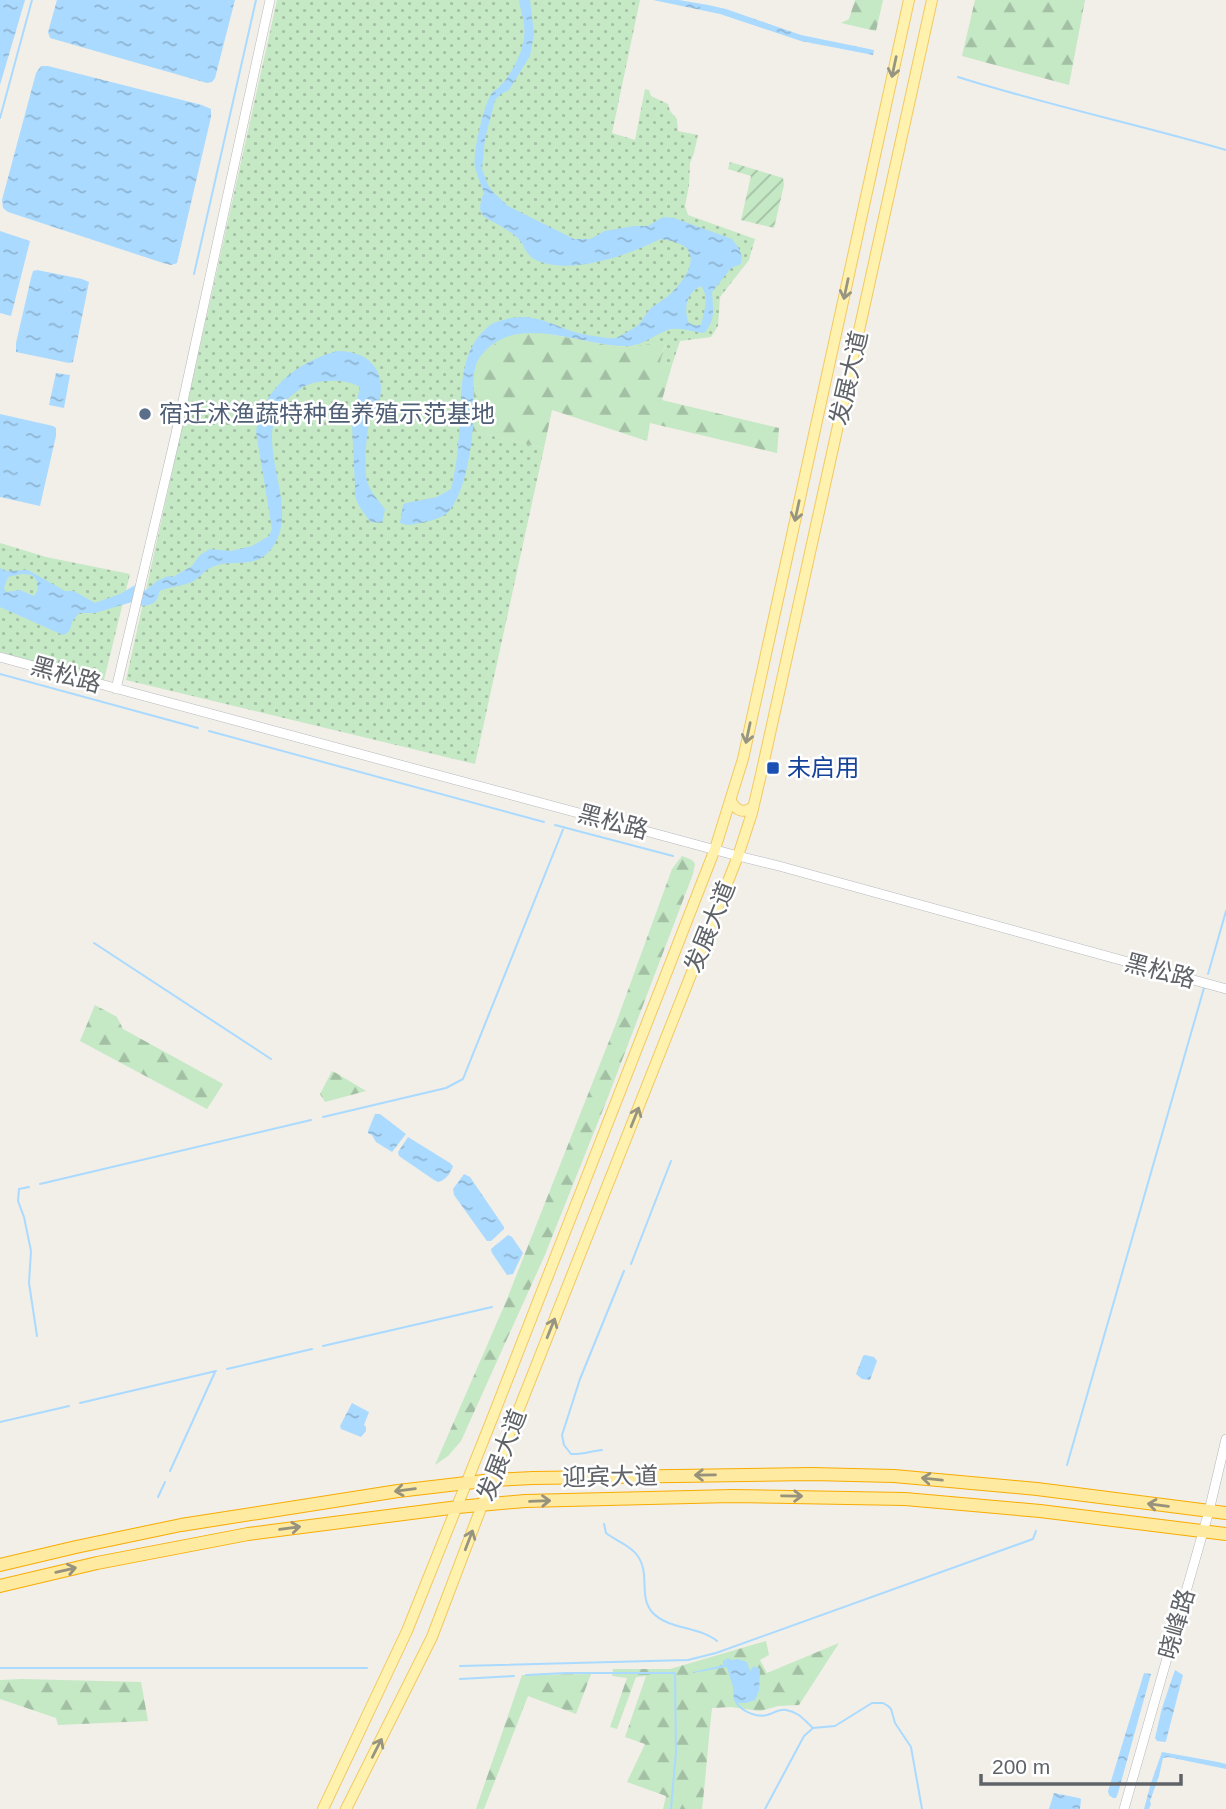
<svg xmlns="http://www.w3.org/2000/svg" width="1226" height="1809" font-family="Helvetica,'Noto Sans SC',sans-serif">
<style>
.grass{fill:url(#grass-dots)}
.forest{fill:url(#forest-firs)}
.garden{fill:url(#garden-furrows)}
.water{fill:url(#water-ripples);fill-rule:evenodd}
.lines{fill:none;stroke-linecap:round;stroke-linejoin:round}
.stream{stroke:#aadaff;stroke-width:2}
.tertiary-casing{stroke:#b5b8bc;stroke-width:10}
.primary-casing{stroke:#f2c960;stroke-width:12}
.trunk-casing{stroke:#f9ab00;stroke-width:14}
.tertiary{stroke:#fff;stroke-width:9}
.primary{stroke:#fff2af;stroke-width:10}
.trunk{stroke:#feeaa1;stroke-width:12}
.oneway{stroke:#979581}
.oneway2{stroke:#97927c}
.service-dot{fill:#5c6f8a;stroke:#fff;stroke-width:2.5}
.transit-dot{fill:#1a4fb4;stroke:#fff;stroke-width:2.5}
.labels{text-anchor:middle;stroke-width:5;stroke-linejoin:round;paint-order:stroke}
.street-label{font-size:24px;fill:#5f6368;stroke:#fff}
.service-label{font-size:24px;fill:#4e5e75;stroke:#fff;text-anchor:start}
.transit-label{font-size:24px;fill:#164399;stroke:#fff;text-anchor:start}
</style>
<defs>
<pattern id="grass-dots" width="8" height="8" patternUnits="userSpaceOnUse" patternTransform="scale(1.75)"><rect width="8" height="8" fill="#c5e8c5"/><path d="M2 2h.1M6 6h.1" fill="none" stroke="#a3c0a4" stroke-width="1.8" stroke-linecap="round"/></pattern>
<pattern id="forest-firs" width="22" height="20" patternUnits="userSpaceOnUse" patternTransform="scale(1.75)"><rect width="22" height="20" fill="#c5e8c5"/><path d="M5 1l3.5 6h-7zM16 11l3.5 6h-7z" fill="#a3c0a4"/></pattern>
<pattern id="garden-furrows" width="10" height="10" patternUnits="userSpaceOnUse" patternTransform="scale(1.75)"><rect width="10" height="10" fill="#c5e8c5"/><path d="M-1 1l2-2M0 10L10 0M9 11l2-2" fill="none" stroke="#a3c0a4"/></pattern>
<pattern id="water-ripples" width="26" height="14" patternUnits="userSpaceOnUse" patternTransform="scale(1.75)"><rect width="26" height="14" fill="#aadaff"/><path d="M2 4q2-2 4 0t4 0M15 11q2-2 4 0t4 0" fill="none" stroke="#8eb4d2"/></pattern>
</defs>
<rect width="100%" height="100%" fill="#f1efe8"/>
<path class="grass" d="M 277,0 L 640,0 L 612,133 L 635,140 L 645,89 L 649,90 L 651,96 L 668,104 L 670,111 L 677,119 L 678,131 L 698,135 L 694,153 L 690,163 L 689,185 L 685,206 L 688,215 L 755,239 L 749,260 L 720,297 L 718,326 L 711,337 L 680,341 L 672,365 L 660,362 L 666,343 L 630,347 L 607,345 L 538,332 L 472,431 L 544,448 L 475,764 L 126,680 Z
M 0,543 L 46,557 L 130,574 L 104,680 L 0,652 Z"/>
<path class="forest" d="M 855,0 L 883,0 L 876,31 L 841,23 L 849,19 Z
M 975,0 L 1085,0 L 1069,85 L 962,56 Z
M 538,332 L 607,345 L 630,347 L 666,342 L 660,362 L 672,365 L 662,400 L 779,428 L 777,453 L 650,423 L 647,441 L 552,410 L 544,448 L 472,431 L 474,382 L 477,362 L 497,342 L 512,335 Z
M 682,856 L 692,860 L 695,864 L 693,874 L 608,1097 L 544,1257 L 461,1441 L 448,1456 L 435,1465 L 505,1304 L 615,1026 L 672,869 Z
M 95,1005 L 117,1017 L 123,1029 L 223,1084 L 207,1109 L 80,1041 Z
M 332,1071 L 336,1073 L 366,1091 L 325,1102 L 320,1094 Z
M 766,1641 L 769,1655 L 760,1660 L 767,1673 L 839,1643 L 799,1705 L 778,1706 L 760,1711 L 731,1707 L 712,1708 C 708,1742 706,1776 702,1809 L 663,1809 L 666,1796 L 627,1782 L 645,1744 L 625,1737 L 646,1676 L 636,1677 L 617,1729 L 610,1727 L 627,1678 L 612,1676 L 613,1669 L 670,1669 Z
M 591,1674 L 576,1714 L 528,1696 L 484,1809 L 476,1809 L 522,1675 Z
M 22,1679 L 141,1682 L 148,1721 L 58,1725 L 56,1718 L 0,1699 L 0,1680 Z"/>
<path class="garden" d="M 730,162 L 783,178 L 784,185 L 774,228 L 741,220 L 751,176 L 728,169 Z"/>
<path class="water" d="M 0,0 L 25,0 L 0,85 Z
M 57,0 L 235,0 L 215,78 L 212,82 L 207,83 L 50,38 L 48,32 Z
M 519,0 L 530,0 L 534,34 L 530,56 L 509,90 L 501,94 L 495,100 L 485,139 L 482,169 L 488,185 L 493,192 L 508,206 L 574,239 L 590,239 L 605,231 L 634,226 L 648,226 L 663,217 L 674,218 L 732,239 L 738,247 L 742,256 L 741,264 L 731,268 L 712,292 C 713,308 716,321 704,333 C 694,332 682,328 672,329 C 661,330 643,346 628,346 C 580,347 512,308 478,360 C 471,372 474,399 474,413 C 473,438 466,497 446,514 C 440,518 433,520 426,522 C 417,523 409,527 400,523 L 403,505 L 406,503 L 437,497 L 451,489 C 457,465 459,440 460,415 C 462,385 461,349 488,327 C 493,322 500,321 507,319 C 530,313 548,322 568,330 C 576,333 586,335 594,336 C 601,337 609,339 615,338 C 621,336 633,329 638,325 C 643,320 646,313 651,308 C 655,305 660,302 664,299 C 677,290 702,261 685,247 C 678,242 669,240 660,239 C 629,255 568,277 534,259 C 527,255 525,248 521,242 C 517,236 510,232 504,228 C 487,217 473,218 484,193 C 481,184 477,176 475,167 C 472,155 484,103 492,93 C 494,90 498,89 500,86 C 512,74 522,54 524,37 C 526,24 521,13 519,0 ZM 701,286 C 710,297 704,312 701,325 L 693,325 L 688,322 C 684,307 686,293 701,286 Z
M 653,0 L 679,0 L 708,5 L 726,9 L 801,35 L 874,50 L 873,55 L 801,41 L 720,14 Z
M 41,66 L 48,66 L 202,105 L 211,109 L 211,117 L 177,263 L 171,265 L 163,263 L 8,212 L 3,208 L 2,200 L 36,73 Z
M 0,231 L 30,241 L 11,316 L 0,313 Z
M 37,270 L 82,279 L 89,282 L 73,362 L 69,363 L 16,352 L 16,343 L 31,278 L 33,271 Z
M 337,351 C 369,351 387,370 379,403 C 377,408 373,412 371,417 C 366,428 364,469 367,481 C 370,492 378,500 385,509 L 382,523 L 371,522 C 363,512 353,501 355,487 L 352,423 L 360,387 C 346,379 328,380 313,383 C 304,385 297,391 290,397 C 245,433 302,502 274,545 C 257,572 233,557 212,567 C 203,571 198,580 190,583 C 180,586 169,587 159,591 C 159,604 149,606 138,606 L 141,591 L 146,590 L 157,581 L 168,576 L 173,577 L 192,566 L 200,555 L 210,549 L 231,551 L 252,546 L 269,536 L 272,529 L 256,432 C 263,388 296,363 337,351 Z
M 56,373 L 70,375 L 64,408 L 49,405 Z
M 0,414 L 53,426 L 56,428 L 56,436 L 40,506 L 0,497 Z
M 0,568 L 7,571 L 28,570 L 65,591 L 74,591 L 95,603 L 120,594 L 135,585 L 132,602 L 95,613 L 79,613 C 77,616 73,620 72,623 C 70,630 70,632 63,635 L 0,607 ZM 21,574 C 24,574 28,574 31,575 C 39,579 40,590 34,596 L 20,590 L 6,592 L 4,588 L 8,577 Z
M 375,1114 L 380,1114 L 406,1134 L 392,1152 L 376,1142 L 372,1135 L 368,1133 L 368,1131 Z
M 408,1137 L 450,1163 L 453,1166 C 451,1173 445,1181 438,1182 L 434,1180 L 399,1156 L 398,1152 Z
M 464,1174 L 470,1177 L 504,1227 L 504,1229 L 491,1241 L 487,1241 L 454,1195 L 453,1189 Z
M 508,1235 L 512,1237 L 523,1253 L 513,1274 L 507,1275 L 492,1253 L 491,1249 Z
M 865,1355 L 874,1357 L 877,1361 L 870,1380 L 862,1379 L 856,1374 L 863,1356 Z
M 352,1403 L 369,1412 L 364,1425 L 366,1427 L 366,1431 L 361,1437 L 341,1429 L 340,1426 Z
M 729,1658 L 730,1660 L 738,1659 L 747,1662 L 750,1671 L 754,1666 L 760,1669 L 759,1691 L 755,1700 L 746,1703 L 737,1703 L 734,1700 L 733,1687 L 727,1667 L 693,1673 L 693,1672 L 723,1665 L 723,1661 Z
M 1175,1670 L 1183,1675 L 1166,1741 L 1165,1742 L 1157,1741 L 1155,1738 L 1162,1708 Z
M 1144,1673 L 1151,1674 L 1118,1793 L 1116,1798 L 1113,1798 L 1109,1795 L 1108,1791 Z
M 1162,1752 L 1218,1762 L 1226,1764 L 1226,1769 L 1168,1757 L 1163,1758 L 1159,1776 L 1150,1801 L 1151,1804 L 1149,1809 L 1144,1809 L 1151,1783 Z
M 1054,1793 L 1079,1798 L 1081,1799 L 1080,1809 L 1049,1809 Z"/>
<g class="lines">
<path class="stream" d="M 958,77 C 1046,105 1137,124 1226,150
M 0,118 L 32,0
M 194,274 L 256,0
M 0,674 L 198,728
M 209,731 L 544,822
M 555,825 L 673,856
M 94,943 L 271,1059
M 1208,974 L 1226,911
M 323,1117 L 446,1088 L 463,1079 L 564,827
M 40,1184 L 311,1120
M 29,1187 L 19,1189 L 18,1201 L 24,1217 L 31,1251 L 29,1283 L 37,1336
M 631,1264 L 671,1161
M 323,1346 L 492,1307
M 227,1369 L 312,1349
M 80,1403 L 216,1371
M 0,1422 L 69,1406
M 602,1450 C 591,1451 582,1455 571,1454 L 564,1445 L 562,1435 L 580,1379 L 624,1271
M 1067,1465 L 1204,988
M 170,1471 L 215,1372
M 158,1497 L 165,1482
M 604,1524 L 606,1533 C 616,1541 630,1545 637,1555 C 651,1574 638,1595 652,1612 C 668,1630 699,1626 717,1641
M 460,1666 L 688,1660 L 716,1653 L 1033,1539 L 1036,1531
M 0,1668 L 367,1668
M 526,1675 L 566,1673 L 675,1673 L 676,1752 L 671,1809
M 460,1679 L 514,1676
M 736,1702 C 742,1712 759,1719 770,1714 C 775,1712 780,1709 786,1710 C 799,1712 804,1720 813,1728 L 835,1726 L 872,1703 L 883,1703 L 888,1706 L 891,1709 L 895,1723 L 911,1747 L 922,1809
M 765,1809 L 804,1736 L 812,1729"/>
<defs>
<path id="tertiary" d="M 0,657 L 738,856 L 779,866 L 1226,989
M 116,689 L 175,438 L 270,0
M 1124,1809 L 1209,1511 L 1226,1439"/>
<path id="primary" d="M 731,801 C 736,811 744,814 753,807
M 323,1809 L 407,1631 L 490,1424 L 715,849 L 743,759 L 909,0
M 346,1809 L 432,1637 L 511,1429 L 738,856 L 752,813 L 762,770 L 932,0"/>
<path id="trunk" d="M 0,1565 L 76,1547 L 181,1525 L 398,1491 L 492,1480 L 533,1478 L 812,1474 L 894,1476 L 1037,1489 L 1226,1513
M 0,1586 L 97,1563 L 248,1534 L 458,1507 L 525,1501 L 732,1496 L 905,1499 L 1040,1511 L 1226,1534"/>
</defs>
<use href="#tertiary" class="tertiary-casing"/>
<use href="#primary" class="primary-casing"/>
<use href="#trunk" class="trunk-casing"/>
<use href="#tertiary" class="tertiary"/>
<use href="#primary" class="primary"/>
<use href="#trunk" class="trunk"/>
</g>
<defs><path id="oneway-shaft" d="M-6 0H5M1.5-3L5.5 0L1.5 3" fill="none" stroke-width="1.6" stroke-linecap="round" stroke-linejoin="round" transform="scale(1.75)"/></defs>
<g class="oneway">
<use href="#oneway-shaft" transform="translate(894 67) rotate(102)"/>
<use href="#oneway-shaft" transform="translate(846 289) rotate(102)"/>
<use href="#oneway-shaft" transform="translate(797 511) rotate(102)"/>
<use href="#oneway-shaft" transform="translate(748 733) rotate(102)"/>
<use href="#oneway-shaft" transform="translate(635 1117) rotate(-68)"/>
<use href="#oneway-shaft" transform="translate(551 1328) rotate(-68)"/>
<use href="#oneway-shaft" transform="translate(469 1540) rotate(-69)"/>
<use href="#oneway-shaft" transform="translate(377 1748) rotate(-63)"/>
</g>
<g class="oneway2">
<use href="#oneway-shaft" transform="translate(705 1475) rotate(179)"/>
<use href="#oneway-shaft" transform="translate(932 1479) rotate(-174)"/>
<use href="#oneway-shaft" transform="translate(405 1490) rotate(173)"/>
<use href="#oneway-shaft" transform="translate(792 1496) rotate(1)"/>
<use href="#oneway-shaft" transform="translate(540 1501) rotate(-2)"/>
<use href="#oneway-shaft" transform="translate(1158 1505) rotate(-173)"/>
<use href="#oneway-shaft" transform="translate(290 1528) rotate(-8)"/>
<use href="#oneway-shaft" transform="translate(66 1570) rotate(-13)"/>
</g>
<circle class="service-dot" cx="145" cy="414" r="7"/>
<rect class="transit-dot" x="766" y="761" width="14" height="14" rx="3.5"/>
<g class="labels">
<g class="street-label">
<text transform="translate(849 378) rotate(-77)" y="8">发展大道</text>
<text transform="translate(66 675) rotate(16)" y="8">黑松路</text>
<text transform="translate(613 822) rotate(15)" y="8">黑松路</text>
<text transform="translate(710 927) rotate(-68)" y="8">发展大道</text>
<text transform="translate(1160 971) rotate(15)" y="8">黑松路</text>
<text transform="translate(502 1455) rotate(-69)" y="8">发展大道</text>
<text transform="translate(610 1477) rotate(-1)" y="8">迎宾大道</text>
<text transform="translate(1177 1624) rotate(-74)" y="8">晓峰路</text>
</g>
<g class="service-label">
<text x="159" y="422">宿迁沭渔蔬特种鱼养殖示范基地</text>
</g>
<g class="transit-label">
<text x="787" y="776">未启用</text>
</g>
</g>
<path d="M981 1774v10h200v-10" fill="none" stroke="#5f6368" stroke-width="3.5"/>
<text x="992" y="1774" font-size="21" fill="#5f6368" stroke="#ffffff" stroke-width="5" paint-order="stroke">200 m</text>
</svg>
